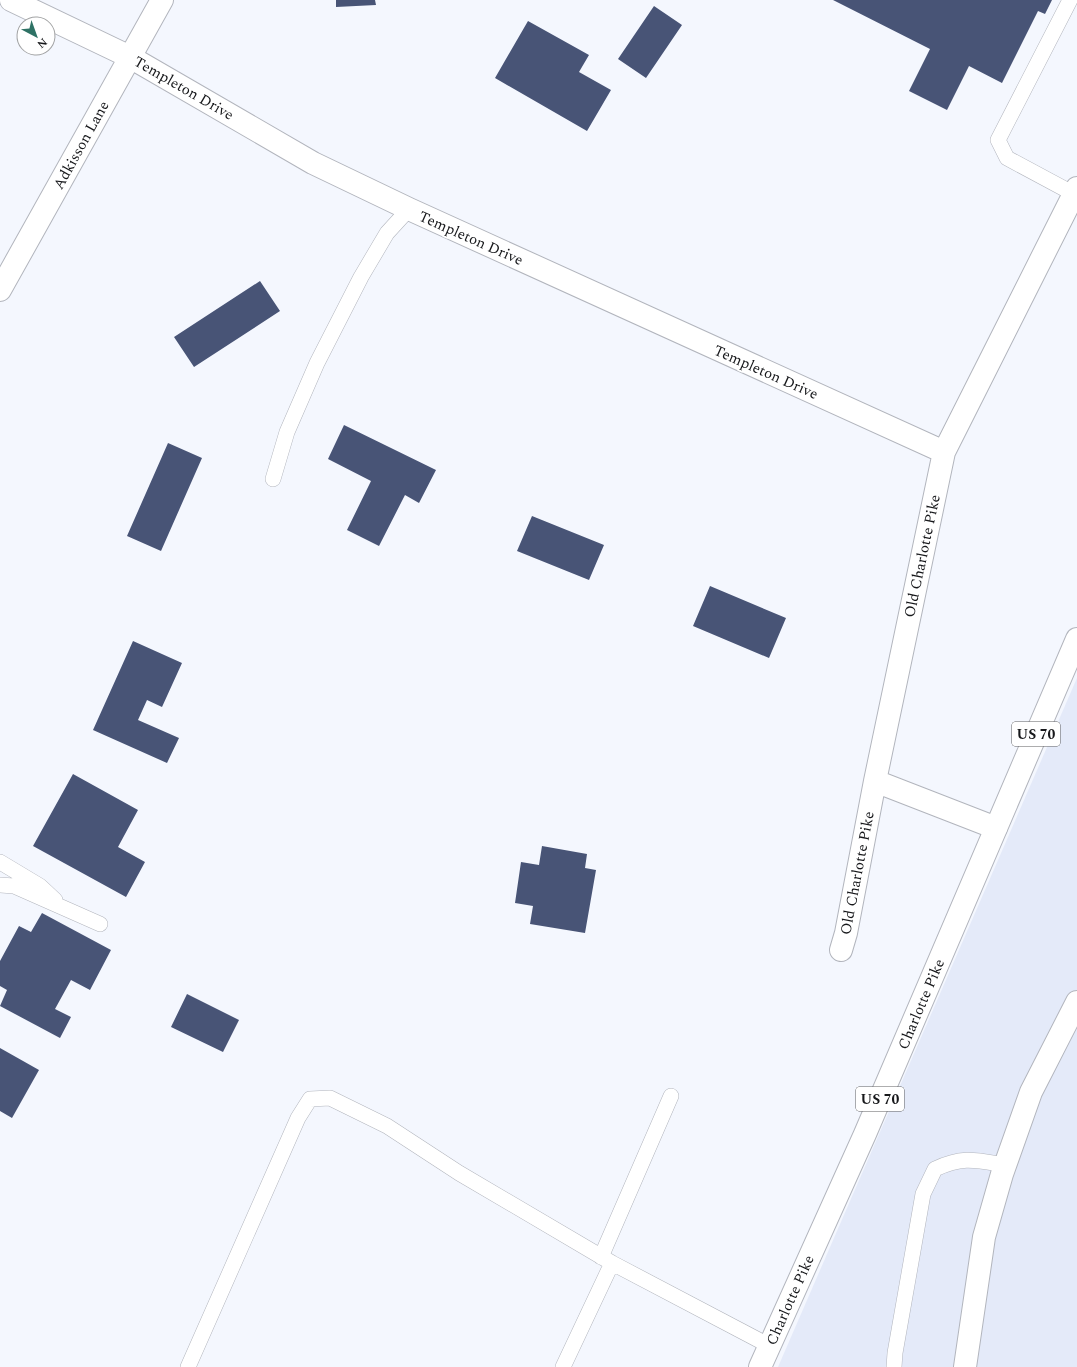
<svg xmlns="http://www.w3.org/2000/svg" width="1077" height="1367" font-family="Spectral,serif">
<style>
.built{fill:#e4eaf9}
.building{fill:#485476}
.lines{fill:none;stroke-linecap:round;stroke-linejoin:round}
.lane-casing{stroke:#b2b5bd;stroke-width:16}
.street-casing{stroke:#b2b5bd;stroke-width:24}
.primary-casing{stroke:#b2b5bd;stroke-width:24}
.lane{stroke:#fff;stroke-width:15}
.street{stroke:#fff;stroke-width:22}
.primary{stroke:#fff;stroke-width:22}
.labels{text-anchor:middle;stroke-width:4;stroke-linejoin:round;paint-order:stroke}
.shield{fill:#fff;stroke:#5d5d5f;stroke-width:1}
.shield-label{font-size:14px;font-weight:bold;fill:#17181b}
.street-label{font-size:15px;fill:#17181b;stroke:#fff}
</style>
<rect width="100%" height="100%" fill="#f4f7fe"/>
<path class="built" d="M 1077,678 L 1077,1367 L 778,1367 Z"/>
<path class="building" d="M 336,0 L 375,0 L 376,5 L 336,7 Z
M 833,0 L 1052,0 L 1045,14 L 1038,11 L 1002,83 L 969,66 L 947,110 L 909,91 L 930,49 Z
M 654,6 L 682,25 L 646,78 L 618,59 Z
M 528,21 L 589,55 L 579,72 L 611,90 L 587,131 L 495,78 Z
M 260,281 L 280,311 L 194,367 L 174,337 Z
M 344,425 L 436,470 L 419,503 L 405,495 L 379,546 L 347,530 L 371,481 L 328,459 Z
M 168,443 L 202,458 L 161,551 L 127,536 Z
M 532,516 L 604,545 L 589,580 L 517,551 Z
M 710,586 L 786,618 L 769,658 L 693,626 Z
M 133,641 L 182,663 L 162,707 L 147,700 L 138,720 L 179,738 L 167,763 L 93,730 Z
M 73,774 L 138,810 L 118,847 L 145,862 L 126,897 L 33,846 Z
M 542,846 L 587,854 L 585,868 L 596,870 L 585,933 L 530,924 L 533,906 L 515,903 L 521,862 L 539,865 Z
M 42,913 L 111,950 L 90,990 L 71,980 L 55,1009 L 71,1017 L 60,1038 L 0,1006 L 7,990 L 0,986 L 0,961 L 19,926 L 31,932 Z
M 187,994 L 239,1020 L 223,1052 L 171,1027 Z
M 0,1048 L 39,1070 L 12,1118 L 0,1111 Z"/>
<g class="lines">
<defs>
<path id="lane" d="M 1070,0 L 998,140 L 1007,158 L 1074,194
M 273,479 L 287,432 L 317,363 L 361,277 L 387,233 L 409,209
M 0,862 L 40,886 L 55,900
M 0,885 L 14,886 L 100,924
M 601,1257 L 671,1096
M 188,1367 L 298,1118 L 310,1099 L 330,1098 L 387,1126 L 459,1173 L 612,1263 L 770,1346
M 563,1367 L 612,1263
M 894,1367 L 895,1353 L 923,1194 L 935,1169 C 963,1156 975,1160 1005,1165"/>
<path id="street" d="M 11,0 L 130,57 L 313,163 L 409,209 L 944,452
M 0,290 L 162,0
M 875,781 L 996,828
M 841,950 L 846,933 L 875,781 L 944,452 L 1077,188
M 965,1367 L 984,1237 L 1002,1174 L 1031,1092 L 1077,1002"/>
<path id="primary" d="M 760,1367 L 865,1134 L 1077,639"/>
</defs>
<use href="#lane" class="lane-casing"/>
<use href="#street" class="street-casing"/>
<use href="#primary" class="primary-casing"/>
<use href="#lane" class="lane"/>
<use href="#street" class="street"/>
<use href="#primary" class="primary"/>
</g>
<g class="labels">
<g class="shield">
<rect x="1012" y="722" width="48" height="24" rx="3"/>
<rect x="856" y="1087" width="48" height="24" rx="3"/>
</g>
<g class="shield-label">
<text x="1036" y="739">US 70</text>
<text x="880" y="1104">US 70</text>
</g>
<g class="street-label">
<text transform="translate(184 88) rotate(30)" y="5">Templeton Drive</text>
<text transform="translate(81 145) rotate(-61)" y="5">Adkisson Lane</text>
<text transform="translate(471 238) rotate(24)" y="5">Templeton Drive</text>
<text transform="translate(766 372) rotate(24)" y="5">Templeton Drive</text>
<text transform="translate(922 556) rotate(-78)" y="5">Old Charlotte Pike</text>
<text transform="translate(857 873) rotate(-79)" y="5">Old Charlotte Pike</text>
<text transform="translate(921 1004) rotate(-67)" y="5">Charlotte Pike</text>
<text transform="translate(790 1300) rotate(-66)" y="5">Charlotte Pike</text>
</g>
</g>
<g transform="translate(36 36) rotate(139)"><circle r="19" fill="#ffffff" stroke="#a2a3a4"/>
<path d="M0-3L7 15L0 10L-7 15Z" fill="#2e7265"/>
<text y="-6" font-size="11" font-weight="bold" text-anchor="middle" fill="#17181b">N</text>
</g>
</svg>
